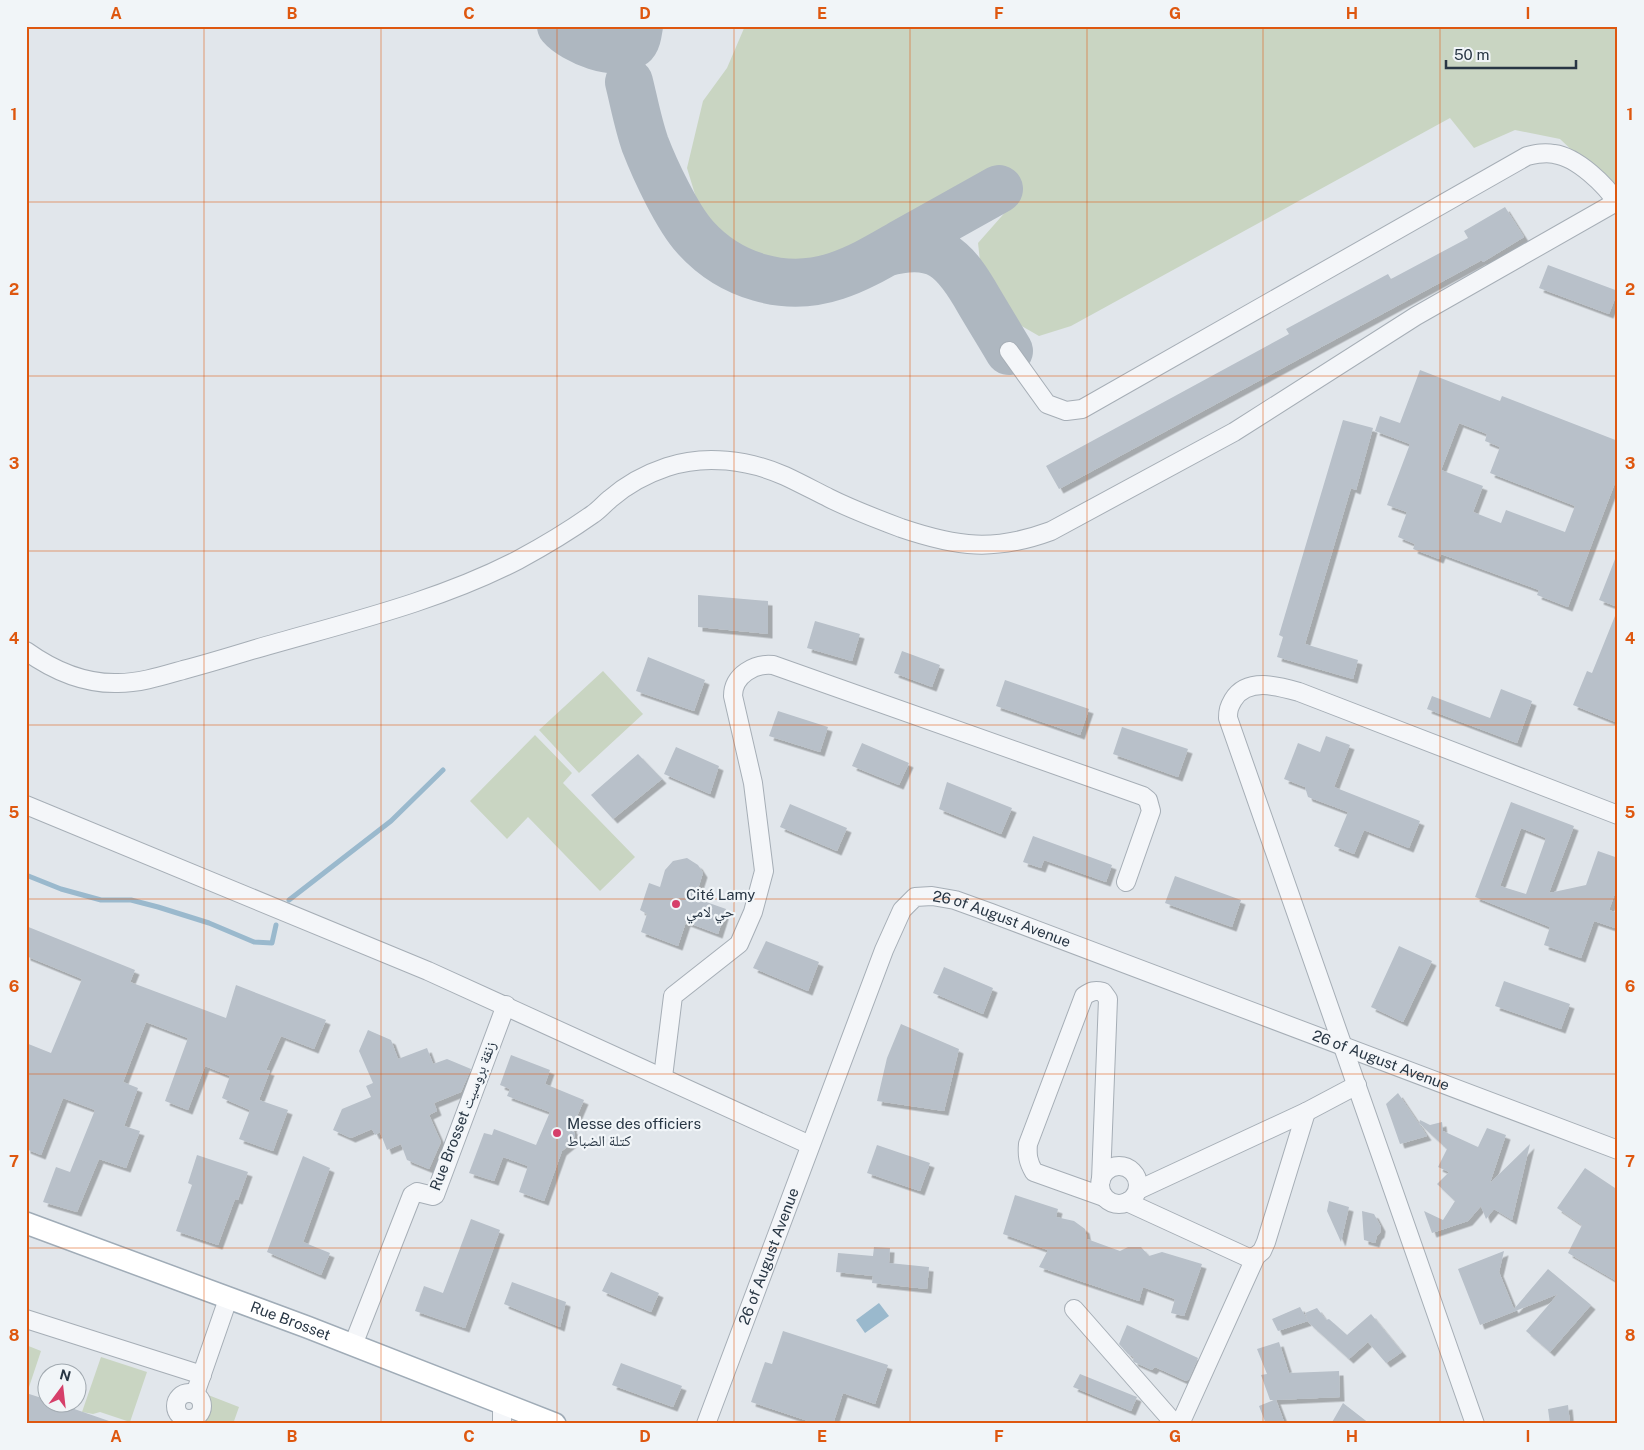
<svg xmlns="http://www.w3.org/2000/svg" width="1644" height="1450" font-family="'Public Sans','Noto Naskh Arabic',sans-serif">
<style>
.green{fill:#c9d5c2}
.water{fill:#9ab9cd}
.lines{fill:none;stroke-linecap:round;stroke-linejoin:round}
.stream{stroke:#9ab9cd;stroke-width:5}
.taxiway{stroke:#aeb7c0;stroke-width:48}
.building{fill:#b8c0c9;fill-rule:evenodd;filter:url(#shadow)}
.minor-casing{stroke:#a6aeb6;stroke-width:20}
.major-casing{stroke:#a0acb7;stroke-width:24}
.minor{stroke:#f4f6f9;stroke-width:18}
.major{stroke:#fff;stroke-width:21}
.grid{fill:none;stroke:#de570f;stroke-width:1;stroke-opacity:0.55}
.poi-dot{fill:#d63f6a;stroke:#f1f5f8;stroke-width:2}
.labels{text-anchor:middle;stroke-width:4.5;stroke-linejoin:round;paint-order:stroke}
.poi-label{font-size:15px;fill:#283644;stroke:#f1f5f8;text-anchor:start}
.street-label{font-size:15px;fill:#283644;stroke:#f1f5f8}
.neatline{fill:none;stroke:#de570f;stroke-width:2}
.grid-label{font-size:16px;text-anchor:middle;font-weight:bold;fill:#de570f}
</style>
<defs>
<filter id="shadow"><feDropShadow dx="4.5" dy="4.5" stdDeviation="0" flood-color="#0004"/></filter>
</defs>
<rect width="100%" height="100%" fill="#e1e6eb"/>
<path class="green" d="M 745,26 L 1618,26 L 1618,188 L 1614,190 L 1560,139 L 1515,130 L 1474,148 L 1450,118 L 1071,326 L 1039,336 L 1008,318 L 982,279 L 978,243 L 1008,209 L 992,174 L 864,246 L 805,265 L 752,262 L 704,224 L 687,168 L 703,101 L 727,68 Z
M 603,671 L 643,714 L 579,773 L 539,730 Z
M 535,735 L 572,773 L 563,783 L 635,857 L 600,891 L 528,817 L 507,839 L 470,801 Z
M 26,1345 L 41,1351 L 27,1393 L 26,1393 Z
M 101,1357 L 147,1372 L 130,1422 L 100,1412 L 93,1414 L 82,1412 Z
M 203,1393 L 239,1407 L 233,1424 L 193,1424 Z"/>
<path class="water" d="M 879,1303 L 889,1316 L 865,1333 L 856,1320 Z"/>
<g class="lines">
<path class="stream" d="M 26,875 L 61,889 L 101,900 L 131,900 L 158,907 L 209,923 L 254,942 L 272,943 L 276,925
M 289,900 L 391,821 L 443,770"/>
<path class="taxiway" d="M 561,26 C 573,40 617,59 633,44 C 637,41 638,32 639,26
M 629,82 C 634,102 638,124 645,144 C 655,170 677,217 695,237 C 730,276 785,293 836,276 C 861,268 883,254 906,241 C 937,224 968,206 999,189
M 885,253 C 937,238 955,259 979,301 C 989,318 999,334 1009,351"/>
</g>
<path class="building" d="M 1505,207 L 1524,237 L 1483,262 L 1482,260 L 1059,489 L 1046,466 L 1289,334 L 1286,329 L 1388,274 L 1391,279 L 1468,238 L 1464,231 Z
M 1548,265 L 1618,291 L 1609,314 L 1539,288 Z
M 1420,370 L 1500,401 L 1502,396 L 1618,441 L 1618,475 L 1568,607 L 1537,595 L 1539,590 L 1441,554 L 1439,559 L 1413,549 L 1415,544 L 1398,537 L 1407,512 L 1387,505 L 1410,444 L 1375,431 L 1380,416 L 1400,423 ZM 1459,423 L 1487,434 L 1485,441 L 1500,447 L 1490,473 L 1575,506 L 1565,532 L 1506,510 L 1501,523 L 1473,512 L 1483,486 L 1441,470 Z
M 1343,420 L 1373,428 L 1356,490 L 1351,488 L 1305,644 L 1358,660 L 1353,679 L 1277,657 L 1283,637 L 1279,635 Z
M 1617,554 L 1618,554 L 1618,607 L 1599,600 Z
M 698,595 L 768,601 L 768,634 L 698,627 Z
M 1617,611 L 1618,611 L 1618,723 L 1573,705 L 1587,671 L 1592,673 Z
M 815,621 L 860,634 L 852,661 L 807,648 Z
M 902,651 L 940,665 L 932,687 L 894,673 Z
M 648,657 L 705,680 L 694,711 L 636,691 Z
M 1005,680 L 1089,709 L 1080,735 L 996,706 Z
M 1501,689 L 1532,701 L 1517,743 L 1427,709 L 1432,696 L 1490,718 Z
M 778,711 L 828,727 L 820,752 L 769,736 Z
M 1122,727 L 1188,749 L 1178,777 L 1113,754 Z
M 1326,736 L 1350,745 L 1334,787 L 1420,821 L 1409,848 L 1364,830 L 1354,854 L 1334,846 L 1348,812 L 1308,797 L 1305,787 L 1284,779 L 1298,743 L 1320,752 Z
M 862,743 L 909,763 L 899,785 L 852,766 Z
M 676,747 L 719,766 L 710,794 L 664,774 Z
M 638,754 L 662,779 L 613,819 L 591,795 Z
M 947,782 L 1012,808 L 1001,834 L 939,809 Z
M 1511,802 L 1574,826 L 1549,893 L 1586,885 L 1598,851 L 1618,858 L 1618,885 L 1609,910 L 1618,913 L 1618,929 L 1594,921 L 1581,958 L 1544,945 L 1550,927 L 1475,897 ZM 1521,828 L 1546,838 L 1526,894 L 1500,886 Z
M 790,804 L 847,828 L 837,851 L 780,827 Z
M 1033,836 L 1112,865 L 1106,882 L 1044,860 L 1041,868 L 1023,862 Z
M 687,858 L 698,865 L 703,873 L 695,898 L 726,909 L 718,934 L 686,922 L 678,946 L 641,932 L 647,914 L 640,910 L 649,883 L 660,887 L 665,870 L 673,861 Z
M 1175,876 L 1241,900 L 1232,927 L 1165,903 Z
M 26,926 L 135,970 L 130,982 L 226,1018 L 236,985 L 326,1020 L 314,1049 L 281,1036 L 266,1070 L 270,1071 L 259,1100 L 288,1110 L 273,1151 L 239,1139 L 250,1110 L 222,1098 L 230,1076 L 205,1066 L 188,1110 L 165,1101 L 188,1038 L 146,1022 L 123,1082 L 138,1088 L 124,1126 L 140,1131 L 126,1168 L 99,1159 L 77,1212 L 43,1202 L 56,1167 L 70,1172 L 95,1110 L 63,1098 L 41,1155 L 26,1149 L 26,1043 L 51,1053 L 82,979 L 26,956 Z
M 766,941 L 819,962 L 808,991 L 753,968 Z
M 1399,946 L 1432,961 L 1403,1022 L 1371,1007 Z
M 944,967 L 993,988 L 983,1014 L 933,993 Z
M 1504,981 L 1570,1004 L 1561,1029 L 1495,1006 Z
M 901,1024 L 959,1049 L 944,1111 L 877,1101 L 887,1058 Z
M 368,1030 L 391,1040 L 398,1059 L 427,1048 L 433,1064 L 447,1059 L 471,1069 L 461,1092 L 434,1103 L 437,1111 L 429,1115 L 441,1142 L 429,1169 L 407,1160 L 401,1144 L 387,1150 L 380,1132 L 375,1135 L 372,1129 L 351,1138 L 333,1130 L 342,1109 L 371,1097 L 366,1086 L 373,1083 L 359,1051 Z
M 511,1055 L 550,1070 L 545,1084 L 584,1100 L 572,1128 L 575,1134 L 573,1142 L 562,1151 L 544,1201 L 519,1192 L 528,1166 L 503,1157 L 494,1181 L 469,1173 L 484,1133 L 492,1135 L 494,1129 L 536,1145 L 550,1112 L 507,1096 L 510,1089 L 500,1085 Z
M 1398,1093 L 1427,1136 L 1400,1144 L 1386,1104 Z
M 1420,1120 L 1430,1125 L 1442,1122 L 1443,1131 L 1478,1147 L 1487,1128 L 1506,1135 L 1490,1183 L 1530,1144 L 1512,1220 L 1494,1209 L 1486,1219 L 1481,1206 L 1468,1221 L 1432,1233 L 1424,1211 L 1443,1220 L 1455,1201 L 1437,1184 L 1449,1172 L 1438,1167 L 1447,1149 L 1419,1123 Z
M 877,1145 L 930,1163 L 920,1191 L 867,1173 Z
M 197,1155 L 248,1172 L 238,1200 L 235,1199 L 218,1245 L 176,1231 L 192,1185 L 188,1183 Z
M 303,1156 L 330,1168 L 303,1242 L 330,1253 L 321,1275 L 267,1252 Z
M 1585,1168 L 1618,1190 L 1618,1282 L 1568,1253 L 1582,1225 L 1557,1208 Z
M 1015,1195 L 1058,1209 L 1056,1217 L 1074,1221 L 1085,1229 L 1087,1239 L 1120,1251 L 1128,1247 L 1141,1247 L 1149,1256 L 1162,1252 L 1202,1264 L 1184,1316 L 1171,1313 L 1175,1299 L 1143,1287 L 1139,1301 L 1039,1267 L 1048,1250 L 1003,1234 Z
M 1329,1201 L 1349,1207 L 1341,1242 L 1327,1211 Z
M 1362,1211 L 1374,1214 L 1381,1227 L 1380,1233 L 1377,1236 L 1375,1243 L 1364,1240 Z
M 471,1219 L 500,1230 L 465,1328 L 415,1311 L 424,1286 L 443,1293 Z
M 874,1247 L 890,1248 L 889,1263 L 929,1267 L 927,1289 L 872,1283 L 873,1276 L 836,1272 L 838,1253 L 873,1256 Z
M 1504,1251 L 1499,1272 L 1514,1309 L 1548,1269 L 1591,1305 L 1550,1352 L 1526,1331 L 1558,1294 L 1480,1325 L 1458,1269 Z
M 611,1272 L 659,1293 L 651,1312 L 602,1291 Z
M 512,1282 L 566,1302 L 560,1327 L 504,1304 Z
M 1300,1307 L 1308,1321 L 1278,1331 L 1272,1319 Z
M 1317,1308 L 1326,1320 L 1329,1319 L 1347,1335 L 1371,1314 L 1402,1352 L 1386,1363 L 1368,1342 L 1349,1359 L 1309,1323 L 1305,1313 Z
M 1127,1325 L 1198,1358 L 1189,1379 L 1186,1381 L 1155,1367 L 1152,1370 L 1134,1362 L 1133,1360 L 1134,1357 L 1128,1354 L 1119,1344 Z
M 783,1331 L 888,1365 L 875,1404 L 843,1393 L 833,1424 L 817,1424 L 751,1402 L 765,1362 L 772,1364 Z
M 1279,1342 L 1289,1373 L 1339,1371 L 1340,1397 L 1276,1400 L 1285,1424 L 1266,1424 L 1259,1406 L 1274,1400 L 1270,1400 L 1261,1375 L 1267,1374 L 1257,1349 Z
M 621,1363 L 682,1386 L 673,1407 L 612,1385 Z
M 1080,1374 L 1137,1397 L 1131,1411 L 1073,1387 Z
M 26,1393 L 48,1400 L 48,1402 L 54,1402 L 109,1421 L 108,1424 L 26,1424 Z
M 1343,1403 L 1370,1424 L 1331,1424 Z
M 1568,1405 L 1570,1424 L 1550,1424 L 1548,1409 Z"/>
<g class="lines">
<defs>
<g id="minor">
<path d="M 1009,351 L 1047,404 L 1066,411 L 1082,409 L 1527,156 C 1536,154 1544,152 1554,154 C 1577,157 1606,185 1618,204"/>
<path d="M 26,651 C 54,671 84,684 118,683 C 140,683 162,676 183,670 C 206,664 229,657 252,650 C 341,624 435,603 518,560 C 544,546 569,531 593,514 C 599,510 604,504 610,499 C 626,485 646,474 667,467 C 705,454 749,460 785,476 C 800,483 815,491 829,498 C 853,510 877,519 901,528 C 957,547 994,552 1051,531 L 1234,432 L 1416,316 L 1618,201"/>
<path d="M 26,805 L 428,971 L 810,1145"/>
<path d="M 663,1077 L 673,996 L 739,944 L 753,912 L 764,871 L 753,783 L 733,696 C 733,675 755,663 773,665 L 1143,796 L 1148,800 L 1151,811 L 1126,882"/>
<circle cx="1119" cy="1185" r="19"/>
<path d="M 1101,1180 L 1108,999 L 1103,992 C 1095,990 1091,991 1084,996 L 1028,1144 C 1027,1155 1028,1162 1034,1172 L 1104,1197"/>
<path d="M 1138,1190 L 1306,1112 L 1357,1085"/>
<path d="M 1127,1202 L 1249,1258 L 1256,1256"/>
<path d="M 1074,1309 L 1175,1424"/>
<path d="M 26,1319 L 202,1375"/>
<path d="M 353,1345 L 412,1195 L 417,1192 L 433,1196 L 435,1195 L 506,1005"/>
<circle cx="189" cy="1406" r="13"/>
<path d="M 195,1394 L 228,1299"/>
<path d="M 502,1424 L 502,1403"/>
<path id="s1" d="M 706,1424 L 884,950 L 902,910 L 915,897 L 932,896 L 955,900 L 991,913 L 1618,1150"/>
<path d="M 1180,1424 L 1256,1256 L 1262,1251 L 1266,1242 L 1306,1112"/>
<path d="M 1475,1424 L 1228,718 C 1228,710 1229,707 1233,700 C 1247,677 1278,686 1299,692 L 1618,815"/>
</g>
<g id="major">
<path id="s2" d="M 26,1223 L 307,1327 L 555,1424"/>
</g>
</defs>
<use href="#minor" class="minor-casing"/>
<use href="#major" class="major-casing"/>
<use href="#minor" class="minor"/>
<use href="#major" class="major"/>
</g>
<path class="grid" d="M 204,26 L 204,1424M 381,26 L 381,1424M 557,26 L 557,1424M 734,26 L 734,1424M 910,26 L 910,1424M 1087,26 L 1087,1424M 1263,26 L 1263,1424M 1440,26 L 1440,1424M 26,202 L 1618,202M 26,376 L 1618,376M 26,551 L 1618,551M 26,725 L 1618,725M 26,899 L 1618,899M 26,1074 L 1618,1074M 26,1248 L 1618,1248"/>
<g class="poi-dot">
<circle cx="676" cy="904" r="5"/>
<circle cx="557" cy="1133" r="5"/>
</g>
<g class="labels">
<g class="poi-label">
<text x="686" y="900">Cité Lamy<tspan x="686" dy="17">حي لامي</tspan></text>
<text x="567" y="1129">Messe des officiers<tspan x="567" dy="17">كتلة الضباط</tspan></text>
</g>
<g class="street-label">
<text dy="5" stroke="none"><textPath href="#s1" startOffset="659">26 of August Avenue</textPath></text>
<text dy="5" stroke="none"><textPath href="#s1" startOffset="1064">26 of August Avenue</textPath></text>
<text transform="translate(463 1116) rotate(-69)" y="5">Rue Brosset زنقة بروسيت</text>
<text dy="5" stroke="none"><textPath href="#s1" startOffset="179">26 of August Avenue</textPath></text>
<text dy="5" stroke="none"><textPath href="#s2" startOffset="282">Rue Brosset</textPath></text>
</g>
</g>
<rect width="1644" height="1450" fill="none" stroke="#f1f5f8" stroke-width="55"/>
<g transform="translate(62 1388) rotate(15)"><circle r="24" fill="#f1f5f8" stroke="#a1a9b0"/>
<path d="M0-4L9 19L0 12L-9 19Z" fill="#d63f6a"/>
<text y="-8" font-size="14" font-weight="bold" text-anchor="middle" fill="#283644">N</text>
</g>
<path d="M1446 60v8h130v-8" fill="none" stroke="#283644" stroke-width="2.5"/>
<text x="1454" y="60" font-size="15" fill="#283644" stroke="#f1f5f8" stroke-width="4" paint-order="stroke">50 m</text>
<rect x="28" y="28" width="1588" height="1394" class="neatline"/>
<g class="grid-label">
<text x="116" y="19">A</text>
<text x="292" y="19">B</text>
<text x="469" y="19">C</text>
<text x="645" y="19">D</text>
<text x="822" y="19">E</text>
<text x="999" y="19">F</text>
<text x="1175" y="19">G</text>
<text x="1352" y="19">H</text>
<text x="1528" y="19">I</text>
<text x="14" y="120">1</text>
<text x="1630" y="120">1</text>
<text x="14" y="295">2</text>
<text x="1630" y="295">2</text>
<text x="14" y="469">3</text>
<text x="1630" y="469">3</text>
<text x="14" y="644">4</text>
<text x="1630" y="644">4</text>
<text x="14" y="818">5</text>
<text x="1630" y="818">5</text>
<text x="14" y="992">6</text>
<text x="1630" y="992">6</text>
<text x="14" y="1167">7</text>
<text x="1630" y="1167">7</text>
<text x="14" y="1341">8</text>
<text x="1630" y="1341">8</text>
<text x="116" y="1442">A</text>
<text x="292" y="1442">B</text>
<text x="469" y="1442">C</text>
<text x="645" y="1442">D</text>
<text x="822" y="1442">E</text>
<text x="999" y="1442">F</text>
<text x="1175" y="1442">G</text>
<text x="1352" y="1442">H</text>
<text x="1528" y="1442">I</text>
</g>
</svg>
